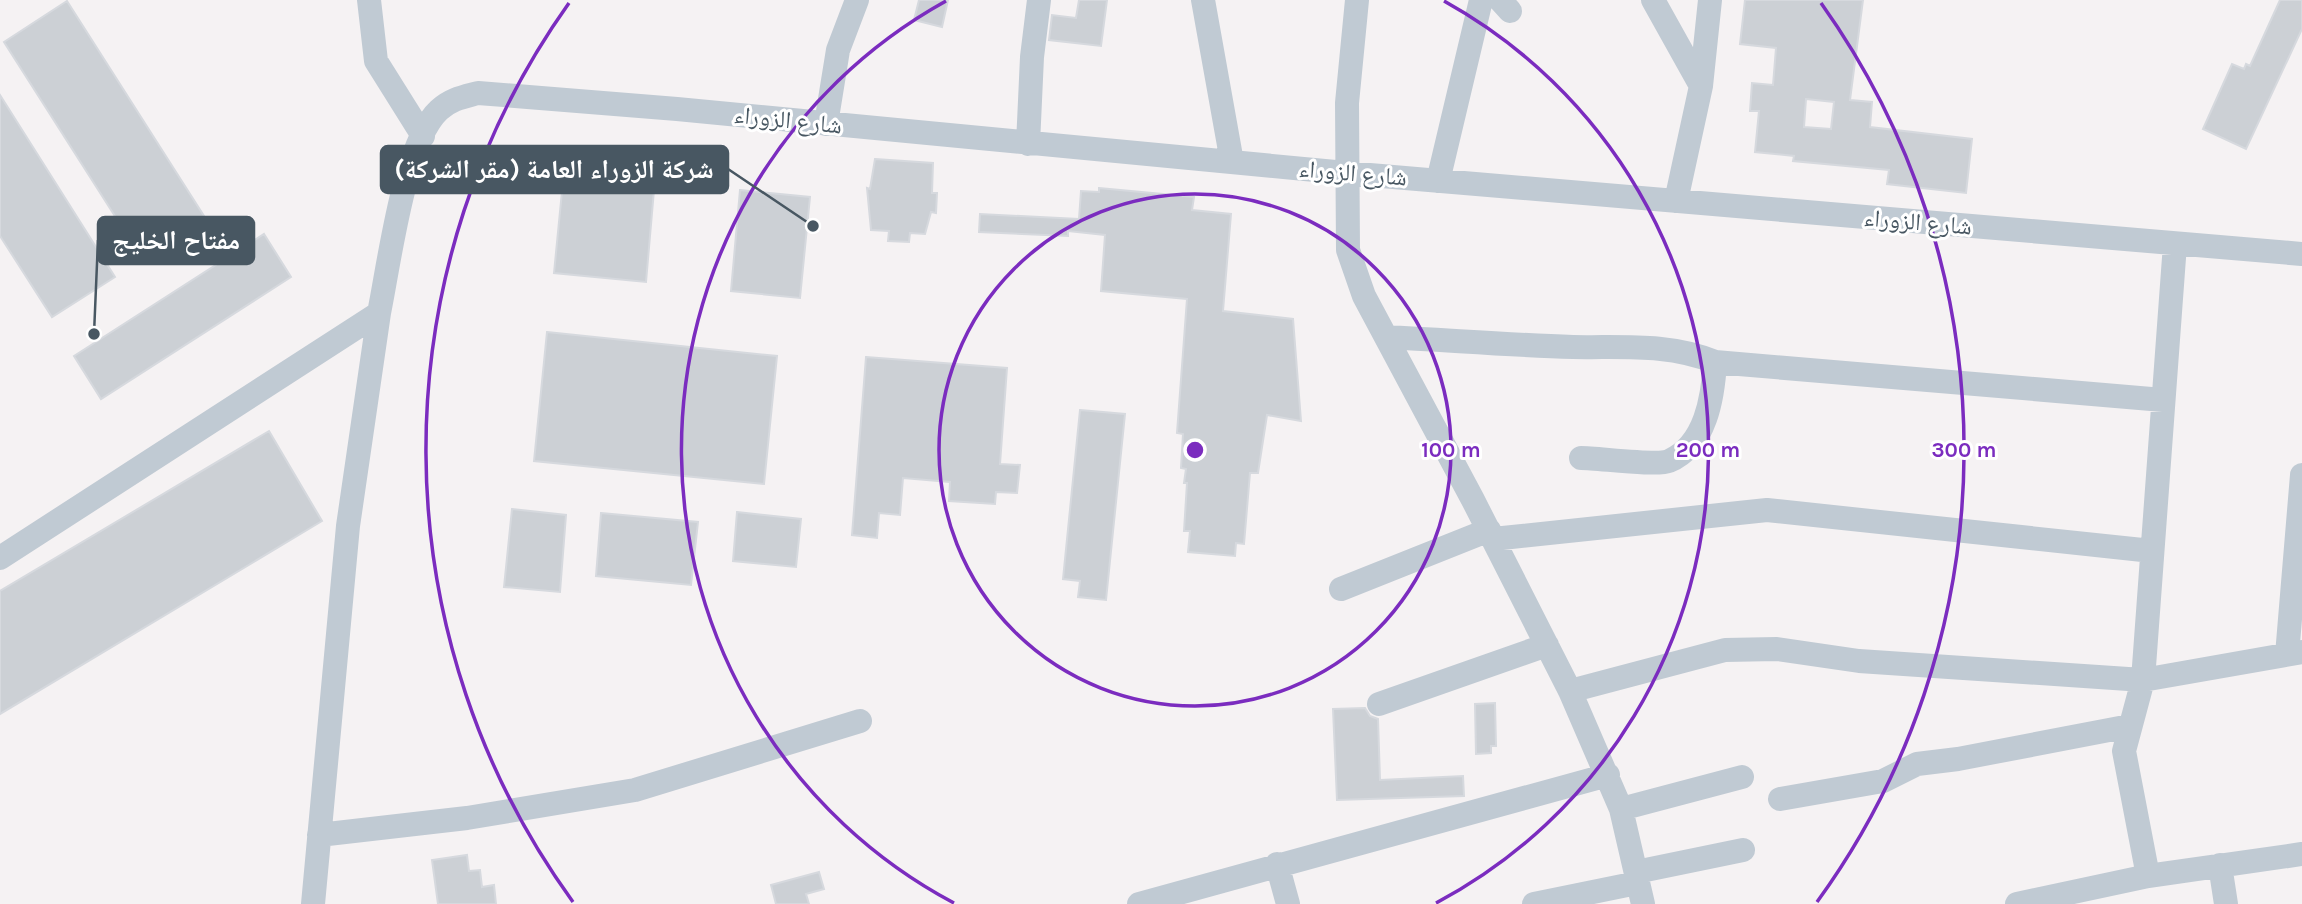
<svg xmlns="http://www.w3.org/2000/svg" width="2302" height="904" font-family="Karla,'Noto Naskh Arabic',sans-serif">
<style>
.building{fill:#ccd0d5;stroke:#d6d9de;stroke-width:2;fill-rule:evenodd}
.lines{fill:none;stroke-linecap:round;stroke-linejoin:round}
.minor{stroke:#c0cad3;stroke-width:24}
.ring{fill:none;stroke:#7b2cbf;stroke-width:3.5}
.labels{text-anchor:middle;stroke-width:6;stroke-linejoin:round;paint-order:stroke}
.street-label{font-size:24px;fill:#485762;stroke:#fff}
.centre{fill:#7b2cbf;stroke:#fff;stroke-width:3.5}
.ring-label{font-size:21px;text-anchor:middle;font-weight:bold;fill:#7b2cbf;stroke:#fff;stroke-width:6;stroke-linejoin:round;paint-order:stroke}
.leader{fill:none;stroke:#485762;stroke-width:2.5}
.callout-dot{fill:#485762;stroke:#fff;stroke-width:2.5}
.callout{fill:#485762;stroke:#485762;stroke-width:2.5}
.callout-label{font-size:26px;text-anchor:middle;font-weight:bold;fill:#fff}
</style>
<rect width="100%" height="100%" fill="#f5f2f3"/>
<path class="building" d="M 919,0 L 948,0 L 942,27 L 914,20 Z
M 1079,0 L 1107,0 L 1101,46 L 1049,40 L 1052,15 L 1076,18 Z
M 1745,0 L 1863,0 L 1850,100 L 1872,102 L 1870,127 L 1972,139 L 1966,193 L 1887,184 L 1889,170 L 1793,161 L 1794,156 L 1755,152 L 1759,111 L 1750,111 L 1752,83 L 1773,85 L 1776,48 L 1740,44 ZM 1806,99 L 1834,102 L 1831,129 L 1804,127 Z
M 2280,0 L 2302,0 L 2302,29 L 2246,149 L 2203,129 L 2232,64 L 2244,69 L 2246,64 L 2250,66 Z
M 67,1 L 204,216 L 141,257 L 4,42 Z
M 0,95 L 115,277 L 52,317 L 0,236 Z
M 875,159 L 933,163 L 932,193 L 937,193 L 936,213 L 931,212 L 925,234 L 910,233 L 909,242 L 888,241 L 889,231 L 871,230 L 867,188 L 870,189 Z
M 563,181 L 654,190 L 646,282 L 554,273 Z
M 1099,188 L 1194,197 L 1192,210 L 1231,214 L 1223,311 L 1293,319 L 1301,421 L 1267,415 L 1258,473 L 1250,473 L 1244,544 L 1236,543 L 1235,556 L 1188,552 L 1190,531 L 1184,531 L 1187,483 L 1184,483 L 1186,469 L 1181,468 L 1183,434 L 1177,433 L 1187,299 L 1101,291 L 1105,235 L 1068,231 L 1068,236 L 979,232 L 980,214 L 1079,219 L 1081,191 L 1099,192 Z
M 740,190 L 810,197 L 800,298 L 731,291 Z
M 264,234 L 291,277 L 101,399 L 74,356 Z
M 547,332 L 777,356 L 764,484 L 534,461 Z
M 866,357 L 1007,368 L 1000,464 L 1020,465 L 1017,493 L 996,492 L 995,504 L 949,501 L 950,482 L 903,478 L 900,515 L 879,513 L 877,538 L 852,535 Z
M 1080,410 L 1125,414 L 1106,600 L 1078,597 L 1080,581 L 1063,579 Z
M 269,431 L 322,521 L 0,714 L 0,591 Z
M 512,509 L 566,515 L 560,592 L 504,587 Z
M 737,512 L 801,519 L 796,567 L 733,561 Z
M 601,513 L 698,522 L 691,585 L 596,576 Z
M 1495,703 L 1496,746 L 1491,746 L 1491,753 L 1476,754 L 1475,704 Z
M 1365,708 L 1370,716 L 1378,719 L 1380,780 L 1463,776 L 1464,796 L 1337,800 L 1333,709 Z
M 467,855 L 469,871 L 480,870 L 482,887 L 494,885 L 496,904 L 438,904 L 432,860 Z
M 819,872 L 824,889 L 806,894 L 809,904 L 776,904 L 771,885 Z"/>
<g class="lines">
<path class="minor" d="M 369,0 L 376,61 L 423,136
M 1203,0 L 1232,162
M 1357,0 L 1347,103 L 1348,250 L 1364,296 L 1473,500 L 1570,691 L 1621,809 L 1643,904
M 1500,0 L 1510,11
M 1653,0 L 1701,86
M 826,124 L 838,50 L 857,0
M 1028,144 L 1032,57 L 1039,0
M 1438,181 L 1481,0
M 1676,201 L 1701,86 L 1710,0
M 1386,337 C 1448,340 1510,345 1573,347 C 1622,348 1668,343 1715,362 L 2163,400
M 1581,458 C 1598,458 1657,466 1669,461 C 1706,445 1713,397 1715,362
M 1493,539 L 1767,510 L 2152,551
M 0,558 L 379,313 C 389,265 404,142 439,110 C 451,99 463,97 478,93 L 677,109 L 1346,173 L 2302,254
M 1341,589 L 1489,530
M 2287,655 L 2302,475
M 1570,691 L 1725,650 L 1777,649 L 1859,661 L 2143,680 L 2302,652
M 1379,704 L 1547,645
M 1780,799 L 1883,781 L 1917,764 L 1958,759 L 2130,726
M 1621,809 L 1742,777
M 319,835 L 467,818 L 635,790 L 860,721
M 1277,864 L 1288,904
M 2220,865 L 2226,904
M 1636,872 L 1743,850
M 2148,876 L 2124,751 L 2143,680 L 2175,244
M 313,904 L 348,526 L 379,313
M 1139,904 L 1608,775
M 1534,904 L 1637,883
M 2017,904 L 2148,876 L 2302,854"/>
</g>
<g class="ring">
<circle cx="1195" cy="450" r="256"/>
<path d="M954 903A513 513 0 0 1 946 1M1444 1A513 513 0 0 1 1436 903"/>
<path d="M573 902A769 769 0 0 1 569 3M1821 3A769 769 0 0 1 1817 902"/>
</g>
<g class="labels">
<g class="street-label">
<text transform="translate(788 120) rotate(6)" y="8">شارع الزوراء</text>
<text transform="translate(1353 173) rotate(5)" y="8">شارع الزوراء</text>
<text transform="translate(1918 222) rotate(5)" y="8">شارع الزوراء</text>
</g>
</g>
<circle cx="1195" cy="450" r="10" class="centre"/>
<g class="ring-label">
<text x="1451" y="457">100 m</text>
<text x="1708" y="457">200 m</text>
<text x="1964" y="457">300 m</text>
</g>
<path class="leader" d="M813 226L728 169M94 334L98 240"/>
<g class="callout-dot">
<circle cx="813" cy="226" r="7"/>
<circle cx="94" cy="334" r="7"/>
</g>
<g class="callout">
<rect x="381" y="146" width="347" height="47" rx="7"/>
<rect x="98" y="217" width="156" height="47" rx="7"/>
</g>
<g class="callout-label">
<text x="554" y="178">شركة الزوراء العامة (مقر الشركة)</text>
<text x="176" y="249">مفتاح الخليج</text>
</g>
</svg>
